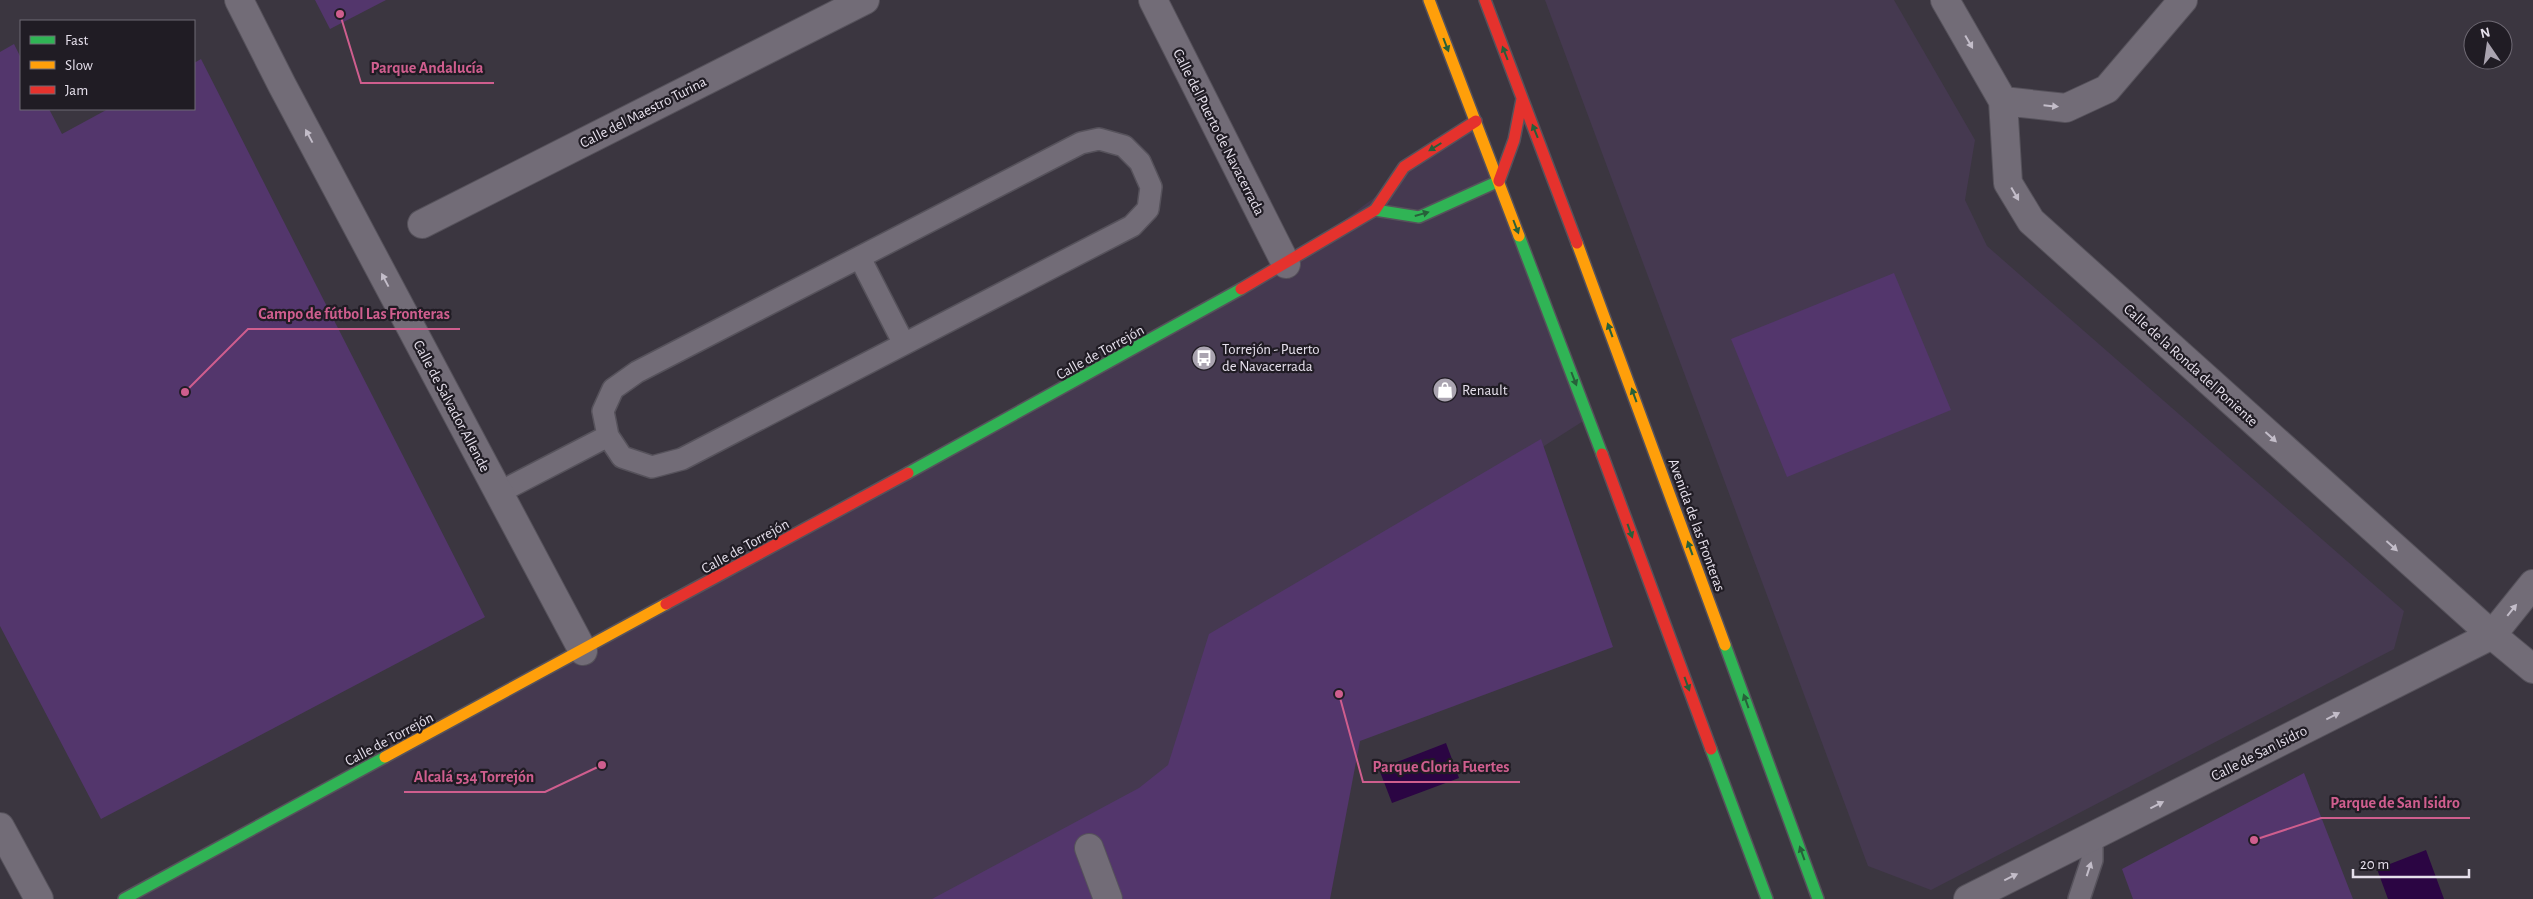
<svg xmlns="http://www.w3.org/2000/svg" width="2533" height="899" font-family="'Alegreya Sans',sans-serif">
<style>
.built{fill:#453950}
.green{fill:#53366c}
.water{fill:#2b0543}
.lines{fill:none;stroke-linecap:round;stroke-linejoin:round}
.lane-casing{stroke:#56525b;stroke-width:24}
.street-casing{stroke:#56525b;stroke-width:30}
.fast-casing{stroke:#56525b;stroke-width:14}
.slow-casing{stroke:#56525b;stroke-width:14}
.jam-casing{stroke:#56525b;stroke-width:14}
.lane{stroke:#726c77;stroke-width:21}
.street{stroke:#726c77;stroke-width:28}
.fast{stroke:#30b455;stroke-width:11}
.slow{stroke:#ff9f0a;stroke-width:11}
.jam{stroke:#e5322d;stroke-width:11}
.oneway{fill:#c3bdc9}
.oneway2{fill:#27603a}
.labels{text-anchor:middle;stroke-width:4.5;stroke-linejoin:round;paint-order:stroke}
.street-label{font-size:15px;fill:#e6e0ec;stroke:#201c24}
.poi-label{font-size:15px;fill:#e6e0ec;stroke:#201c24;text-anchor:start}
.leader{fill:none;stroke:#cf5e8e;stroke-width:2}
.callout-dot{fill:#cf5e8e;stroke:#201c24;stroke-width:2}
.callout-label{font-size:16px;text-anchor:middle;font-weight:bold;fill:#cf5e8e;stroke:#201c24;stroke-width:4.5;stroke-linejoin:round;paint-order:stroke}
</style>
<rect width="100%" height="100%" fill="#3b3640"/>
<path class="built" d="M 1545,0 L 1894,0 L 1975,140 L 1965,200 L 1987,246 L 2404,611 L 2394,649 L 1931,890 L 1868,866 Z
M 1476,121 L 1588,418 L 1231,645 L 1202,781 L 982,899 L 124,899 L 1286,264 Z"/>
<path class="green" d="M 315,0 L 386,0 L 330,29 Z
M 14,44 L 21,58 L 21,109 L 49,109 L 62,134 L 108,109 L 194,109 L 194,63 L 201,59 L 485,617 L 101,819 L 0,626 L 0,52 Z
M 1894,273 L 1951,410 L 1787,477 L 1731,339 Z
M 1541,439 L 1613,647 L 1360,741 L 1330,899 L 932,899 L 1139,788 L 1168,765 L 1209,634 Z
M 2304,773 L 2353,899 L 2133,899 L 2122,869 Z"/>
<path class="water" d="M 1446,743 L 1459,778 L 1392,803 L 1379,769 Z
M 2426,850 L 2444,899 L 2388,899 L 2377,869 Z"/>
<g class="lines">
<defs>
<path id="lane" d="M 1099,139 L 1124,146 L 1140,162 L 1151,187 L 1148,209 L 1132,226 L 682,459 L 652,467 L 622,457 L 608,436 L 603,411 L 613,389 L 637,372 L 1081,143 Z
M 860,258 L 904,344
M 498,493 L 608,436
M 2079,899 L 2092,860 L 2092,837"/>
<path id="street" d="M 239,0 L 282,85 L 583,651
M 1153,0 L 1286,264
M 1945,0 L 2003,101 L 2008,183 L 2031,221 L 2492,635 L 2533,669
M 2003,101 L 2066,108 L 2107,89 L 2183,0
M 422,224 L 865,0
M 0,827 L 39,899
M 1089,848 L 1108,899
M 1968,899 L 2492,635 L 2533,584"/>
<path id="fast" d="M 1375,210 L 1419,217 L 1499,181
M 1519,236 L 1602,454
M 908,473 L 1241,289
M 1725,645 L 1818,899
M 1711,749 L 1767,899
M 124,899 L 385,757"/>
<path id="slow" d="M 1429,0 L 1519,236
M 1577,243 L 1725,645
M 385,757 L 666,604"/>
<path id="jam" d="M 1485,0 L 1577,243
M 1499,181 L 1514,140 L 1522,99
M 1241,289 L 1375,210 L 1404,167 L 1476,121
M 1602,454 L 1711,749
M 666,604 L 908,473"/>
</defs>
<use href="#lane" class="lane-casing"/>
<use href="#street" class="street-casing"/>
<use href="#fast" class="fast-casing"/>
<use href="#slow" class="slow-casing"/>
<use href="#jam" class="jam-casing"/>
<use href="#lane" class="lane"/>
<use href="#street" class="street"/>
<use href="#fast" class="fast"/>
<use href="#slow" class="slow"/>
<use href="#jam" class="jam"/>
</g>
<defs><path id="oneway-solid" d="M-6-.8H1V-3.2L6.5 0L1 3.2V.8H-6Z" transform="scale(1.25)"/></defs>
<g class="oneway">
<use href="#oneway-solid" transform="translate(1969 42) rotate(60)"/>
<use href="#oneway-solid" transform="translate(2051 106) rotate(6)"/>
<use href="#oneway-solid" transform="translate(309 136) rotate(-118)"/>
<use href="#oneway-solid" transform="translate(2015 194) rotate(60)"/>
<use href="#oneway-solid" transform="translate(385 280) rotate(-118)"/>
<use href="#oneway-solid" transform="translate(2271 437) rotate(42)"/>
<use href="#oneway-solid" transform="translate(2392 546) rotate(42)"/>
<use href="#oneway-solid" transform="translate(2512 610) rotate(-51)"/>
<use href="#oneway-solid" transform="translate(2333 716) rotate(-27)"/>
<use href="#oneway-solid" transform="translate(2157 805) rotate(-27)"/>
<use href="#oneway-solid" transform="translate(2089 869) rotate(-72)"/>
<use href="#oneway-solid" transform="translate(2011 877) rotate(-26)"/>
</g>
<g class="oneway2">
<use href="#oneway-solid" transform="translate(1446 45) rotate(69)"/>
<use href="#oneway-solid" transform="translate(1505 53) rotate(-111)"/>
<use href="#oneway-solid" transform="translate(1535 131) rotate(-112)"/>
<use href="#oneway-solid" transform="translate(1435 147) rotate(148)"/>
<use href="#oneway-solid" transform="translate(1422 214) rotate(-16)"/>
<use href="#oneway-solid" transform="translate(1516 227) rotate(69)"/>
<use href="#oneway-solid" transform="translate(1610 330) rotate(-110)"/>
<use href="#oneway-solid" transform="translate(1574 379) rotate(69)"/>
<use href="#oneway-solid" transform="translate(1634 395) rotate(-110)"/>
<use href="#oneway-solid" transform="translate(1630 531) rotate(70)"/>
<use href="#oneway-solid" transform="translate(1690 548) rotate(-110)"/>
<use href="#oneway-solid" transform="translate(1687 684) rotate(70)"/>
<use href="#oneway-solid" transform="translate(1746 701) rotate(-110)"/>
<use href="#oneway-solid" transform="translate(1802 853) rotate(-110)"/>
</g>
<defs>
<symbol id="bus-disc" viewBox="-11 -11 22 22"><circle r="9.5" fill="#aaa4b0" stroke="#201c24"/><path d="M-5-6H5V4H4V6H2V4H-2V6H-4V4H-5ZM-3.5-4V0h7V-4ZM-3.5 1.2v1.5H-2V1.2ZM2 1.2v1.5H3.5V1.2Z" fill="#fff"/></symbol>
<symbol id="shop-disc" viewBox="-11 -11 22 22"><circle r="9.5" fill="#aaa4b0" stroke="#201c24"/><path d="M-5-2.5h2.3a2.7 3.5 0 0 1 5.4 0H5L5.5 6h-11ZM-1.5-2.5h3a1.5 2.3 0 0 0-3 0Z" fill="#fff"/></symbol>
</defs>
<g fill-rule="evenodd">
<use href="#bus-disc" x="1190" y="344" width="28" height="28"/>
<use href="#shop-disc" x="1431" y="376" width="28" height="28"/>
</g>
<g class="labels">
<g class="street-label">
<text transform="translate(643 112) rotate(-27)" y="5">Calle del Maestro Turina</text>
<text transform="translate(1219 132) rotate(63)" y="5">Calle del Puerto de Navacerrada</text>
<text transform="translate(1100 352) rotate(-29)" y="5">Calle de Torrejón</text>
<text transform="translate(2191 365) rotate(42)" y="5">Calle de la Ronda del Poniente</text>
<text transform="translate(452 406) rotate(62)" y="5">Calle de Salvador Allende</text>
<text transform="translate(1697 525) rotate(70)" y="5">Avenida de las Fronteras</text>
<text transform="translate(745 546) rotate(-29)" y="5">Calle de Torrejón</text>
<text transform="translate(389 739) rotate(-28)" y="5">Calle de Torrejón</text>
<text transform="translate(2259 753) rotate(-27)" y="5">Calle de San Isidro</text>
</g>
<g class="poi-label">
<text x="1222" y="354">Torrejón - Puerto<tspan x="1222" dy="17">de Navacerrada</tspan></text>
<text x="1462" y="395">Renault</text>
</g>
</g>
<path class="leader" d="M340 14L361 83H494M185 392L248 329H460M1339 694L1363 782H1520M602 765L545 792H404M2254 840L2321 818H2470"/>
<g class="callout-dot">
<circle cx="340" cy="14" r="5"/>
<circle cx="185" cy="392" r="5"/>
<circle cx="1339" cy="694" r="5"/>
<circle cx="602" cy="765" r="5"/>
<circle cx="2254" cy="840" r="5"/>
</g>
<g class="callout-label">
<text x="427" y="73">Parque Andalucía</text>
<text x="354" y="319">Campo de fútbol Las Fronteras</text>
<text x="1441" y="772">Parque Gloria Fuertes</text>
<text x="474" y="782">Alcalá 534 Torrejón</text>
<text x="2395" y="808">Parque de San Isidro</text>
</g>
<rect x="20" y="20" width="175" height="90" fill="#201c24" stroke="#6f6a74"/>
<rect x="30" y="36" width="25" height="8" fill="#30b455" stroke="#6f6a74"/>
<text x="65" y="45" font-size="15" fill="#e6e0ec">Fast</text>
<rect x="30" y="61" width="25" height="8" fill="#ff9f0a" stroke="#6f6a74"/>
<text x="65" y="70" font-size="15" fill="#e6e0ec">Slow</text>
<rect x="30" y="86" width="25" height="8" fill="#e5322d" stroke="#6f6a74"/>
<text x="65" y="95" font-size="15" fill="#e6e0ec">Jam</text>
<g transform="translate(2488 45) rotate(347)"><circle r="24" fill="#201c24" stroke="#6f6a74"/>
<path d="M0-4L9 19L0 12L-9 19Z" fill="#aaa4b0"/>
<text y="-8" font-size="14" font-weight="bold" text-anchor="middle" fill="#e6e0ec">N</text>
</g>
<path d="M2353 869v8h116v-8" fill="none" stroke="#e6e0ec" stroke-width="2.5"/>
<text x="2360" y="869" font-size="15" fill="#e6e0ec" stroke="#201c24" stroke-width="4" paint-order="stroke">20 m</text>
</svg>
